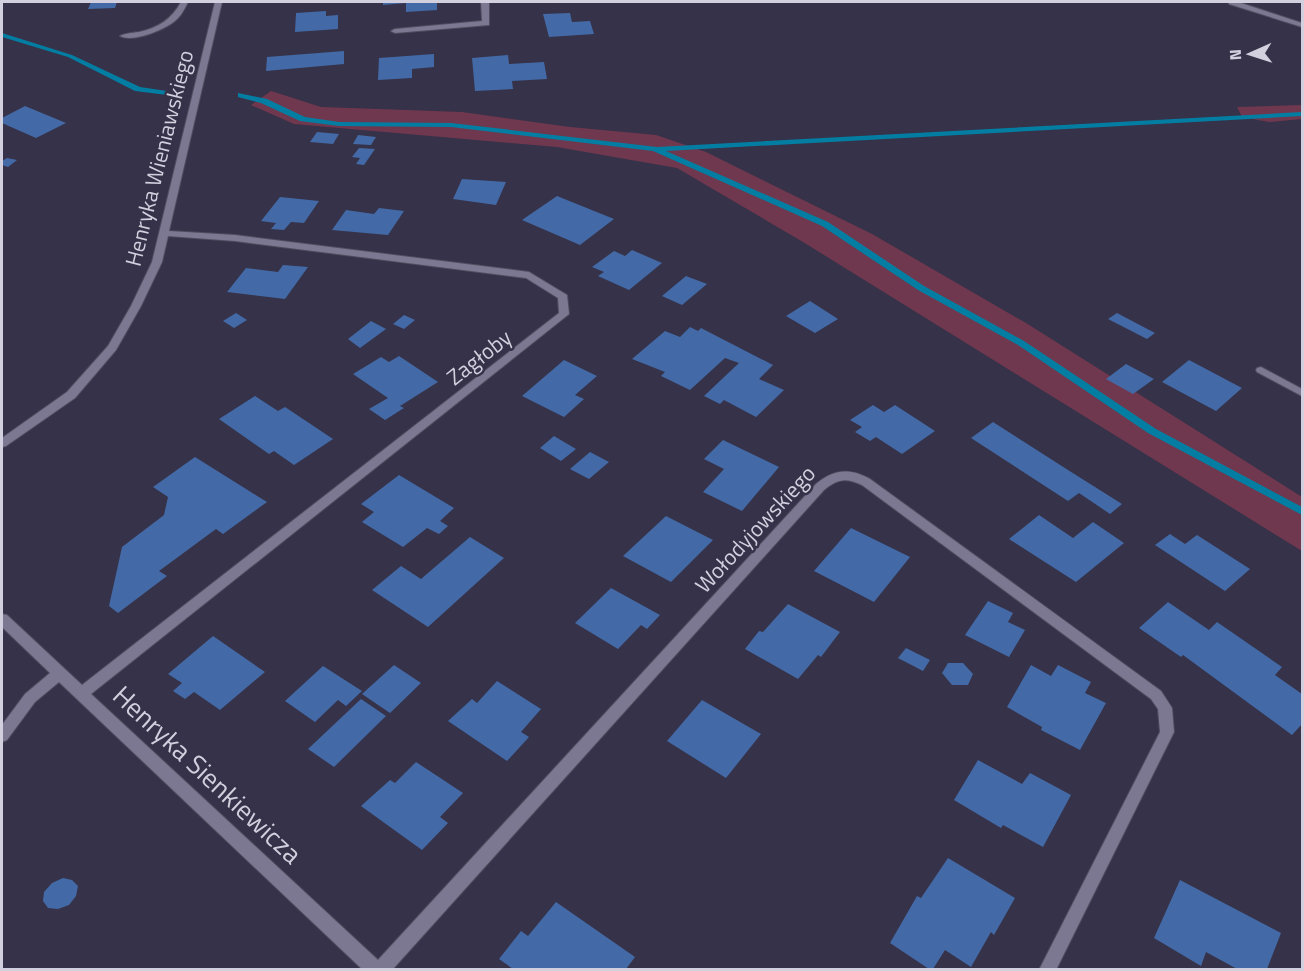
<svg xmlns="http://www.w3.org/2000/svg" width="1304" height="971" font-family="'Titillium Web',sans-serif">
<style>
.green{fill:#70384e}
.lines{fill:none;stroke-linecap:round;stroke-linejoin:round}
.stream{fill:#037ea2;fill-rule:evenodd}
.building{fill:#436aa6}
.service-casing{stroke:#504d60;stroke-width:2}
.minor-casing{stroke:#504d60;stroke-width:2}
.service{fill:#7c7892;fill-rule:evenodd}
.minor{fill:#7c7892;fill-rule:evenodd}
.labels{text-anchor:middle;stroke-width:5;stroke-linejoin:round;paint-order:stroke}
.street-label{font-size:22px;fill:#d2d0df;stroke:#363249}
.near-street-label{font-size:27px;fill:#d2d0df;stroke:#363249}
</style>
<rect width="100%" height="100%" fill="#363249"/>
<path class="green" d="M 271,91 L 321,107 L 462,112 L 570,127 L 656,135 L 706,152 L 872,234 L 1026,323 L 1302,497 L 1302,551 L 803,242 L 677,168 L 557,147 L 294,124 L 251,105 Z
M 1302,105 L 1302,119 L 1269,122 L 1242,117 L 1237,107 Z"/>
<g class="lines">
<path class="stream" d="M 2,33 L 72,55 L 140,87 L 167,91 L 171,93 L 167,95 L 135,91 L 68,57 L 2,37 Z
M 238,93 L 267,99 L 305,117 L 339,122 L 451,123 L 657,147 L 1302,112 L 1302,116 L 666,151 L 828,222 L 924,286 L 1024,341 L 1156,429 L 1302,507 L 1302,515 L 1148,433 L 1018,345 L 918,290 L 822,226 L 653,151 L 451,127 L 339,126 L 300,121 L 261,103 L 238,97 Z"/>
</g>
<path class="building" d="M 91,2 L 117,2 L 115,8 L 88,9 Z
M 383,2 L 437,2 L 437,10 L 406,12 L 406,3 L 383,5 Z
M 326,11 L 326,16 L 338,15 L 338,29 L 295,32 L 296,13 Z
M 570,13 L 572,22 L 590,21 L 594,34 L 549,37 L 543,14 Z
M 344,51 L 344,64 L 266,71 L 267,57 Z
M 434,54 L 434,67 L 412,69 L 412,78 L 378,80 L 379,58 Z
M 508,55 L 509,64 L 544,62 L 547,79 L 512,81 L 513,89 L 475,91 L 472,58 Z
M 25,106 L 66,123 L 36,138 L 2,123 L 2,118 Z
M 317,132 L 339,134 L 333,144 L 310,142 Z
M 358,135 L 376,137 L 371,145 L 353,144 Z
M 359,148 L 375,149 L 364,165 L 356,164 L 360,158 L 352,157 Z
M 7,158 L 17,160 L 8,167 L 2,165 L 2,161 Z
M 462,179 L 506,182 L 496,205 L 453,199 Z
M 557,196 L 614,219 L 580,245 L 522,220 Z
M 280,197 L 319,201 L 304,223 L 291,222 L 284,230 L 271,229 L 276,223 L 261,221 Z
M 379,208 L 404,211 L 388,235 L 332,230 L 346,210 L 374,214 Z
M 632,250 L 662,263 L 629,290 L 598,276 L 604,272 L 592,267 L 614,251 L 625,256 Z
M 283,265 L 308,267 L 285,299 L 227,292 L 246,268 L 278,272 Z
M 686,276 L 707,284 L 682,305 L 662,296 Z
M 810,301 L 838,319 L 815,333 L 786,316 Z
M 236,313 L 247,320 L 234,328 L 223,321 Z
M 1117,313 L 1155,333 L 1147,339 L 1108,319 Z
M 404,315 L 415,320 L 404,329 L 393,324 Z
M 371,321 L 386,329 L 360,348 L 348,339 Z
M 690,327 L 698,331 L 701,328 L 773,365 L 759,379 L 784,390 L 756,417 L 724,400 L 720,404 L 704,396 L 739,363 L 725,358 L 690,390 L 661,376 L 665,372 L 632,359 L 665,331 L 680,337 Z
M 399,356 L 438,382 L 400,406 L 404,408 L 385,420 L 369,409 L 388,398 L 353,374 L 381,357 L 389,362 Z
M 564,360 L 597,376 L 575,395 L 584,399 L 564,417 L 522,396 Z
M 1189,360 L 1242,388 L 1216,411 L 1162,382 Z
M 1126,364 L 1154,379 L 1133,394 L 1106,379 Z
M 255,396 L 278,411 L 285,407 L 333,439 L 294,465 L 274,451 L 269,454 L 219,419 Z
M 873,405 L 884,412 L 895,405 L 935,431 L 902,454 L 876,437 L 870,441 L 855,432 L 862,427 L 850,420 Z
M 993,422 L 1068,470 L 1122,504 L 1110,514 L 1079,493 L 1068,501 L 971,438 Z
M 554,436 L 576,449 L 561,461 L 540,448 Z
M 723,440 L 779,467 L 742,511 L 703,492 L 724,469 L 704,459 Z
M 590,452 L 609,462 L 589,479 L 570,469 Z
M 195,457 L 267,502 L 223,534 L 216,529 L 159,571 L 167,576 L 118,613 L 109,606 L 122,547 L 164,515 L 168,497 L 153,487 Z
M 399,475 L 454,508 L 440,521 L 448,526 L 439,534 L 427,528 L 403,547 L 362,522 L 374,512 L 361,504 Z
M 1039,515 L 1073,538 L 1093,522 L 1124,543 L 1076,582 L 1009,539 Z
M 666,516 L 713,540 L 671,582 L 623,556 Z
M 851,528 L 910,557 L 874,602 L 814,571 Z
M 1170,534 L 1185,544 L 1197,535 L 1250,569 L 1225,591 L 1155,545 Z
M 470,537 L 504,558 L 428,627 L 372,590 L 401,566 L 421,579 Z
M 611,588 L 660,615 L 647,629 L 641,625 L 618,649 L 575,623 Z
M 988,601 L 1013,613 L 1008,622 L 1025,630 L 1009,657 L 965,635 Z
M 1168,602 L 1209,630 L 1217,622 L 1282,667 L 1275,675 L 1302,694 L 1302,724 L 1292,735 L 1183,655 L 1181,657 L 1139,628 Z
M 788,604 L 840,632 L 821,657 L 818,655 L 798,679 L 745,649 L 759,631 L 763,632 Z
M 213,636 L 265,672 L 220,710 L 194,692 L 185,699 L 173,691 L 182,683 L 168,674 Z
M 906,648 L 930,660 L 923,671 L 898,658 Z
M 948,663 L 963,663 L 973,674 L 968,685 L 952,685 L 942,673 Z
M 394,665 L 421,683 L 390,713 L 362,694 Z
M 1031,665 L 1051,676 L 1058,665 L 1091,682 L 1085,693 L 1106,703 L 1080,750 L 1041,730 L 1042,727 L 1007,707 Z
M 323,666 L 362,691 L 346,706 L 338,700 L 315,722 L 285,701 Z
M 497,681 L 541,709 L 521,732 L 529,737 L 507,761 L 448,721 L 472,699 L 477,703 Z
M 361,699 L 386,716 L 334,767 L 308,749 Z
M 702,700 L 761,734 L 726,778 L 667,741 Z
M 978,760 L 1022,784 L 1030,773 L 1071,795 L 1043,847 L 1003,825 L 1001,828 L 954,800 Z
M 416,762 L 463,793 L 440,817 L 448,823 L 422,850 L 361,806 L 390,780 L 395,783 Z
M 948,858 L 1015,898 L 994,935 L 991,932 L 971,967 L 945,950 L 933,969 L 929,969 L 890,943 L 917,896 L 921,898 Z
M 63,878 L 72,880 L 78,886 L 76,896 L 69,905 L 58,909 L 48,908 L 43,901 L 44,892 L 52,883 Z
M 1180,880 L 1281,933 L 1267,969 L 1237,969 L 1206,952 L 1201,966 L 1154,938 Z
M 556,902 L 635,957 L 626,969 L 513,969 L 499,959 L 521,931 L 528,936 Z"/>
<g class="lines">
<defs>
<path id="service" d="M 181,2 L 188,2 C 185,8 182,14 178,18 C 168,29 133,43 120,36 C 126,33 132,33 139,32 C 158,28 172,19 181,2 Z
M 1261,367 L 1302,389 L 1302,396 L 1257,372 L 1256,370 L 1257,368 Z"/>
<path id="minor" d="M 215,2 L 222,2 L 169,231 L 235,235 L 529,272 L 567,295 L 569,314 L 91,694 L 378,960 L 816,484 C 834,469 850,468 870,479 L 1161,691 L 1172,708 L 1174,732 L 1056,970 L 1039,970 L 1160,732 L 1158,709 L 1151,699 L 862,485 C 846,477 837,479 824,490 L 392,970 L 363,970 L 59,682 L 35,702 L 7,740 L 2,742 L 2,725 L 25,694 L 50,673 L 2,627 L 2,614 L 7,615 L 82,685 L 559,313 L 558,298 L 526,278 L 235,241 L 168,236 L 162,262 L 141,306 L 116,350 L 75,398 L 6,446 L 2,447 L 2,438 L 67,392 L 108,346 L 131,306 L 152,262 Z
M 481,2 L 489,2 L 489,25 L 395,33 L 391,31 L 395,29 L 482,21 Z
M 1229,2 L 1238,2 L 1302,23 L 1302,27 L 1229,4 Z"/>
</defs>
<use href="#service" class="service-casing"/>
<use href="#minor" class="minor-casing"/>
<use href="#service" class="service"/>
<use href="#minor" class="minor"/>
</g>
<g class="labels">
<g class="street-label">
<text transform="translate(159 158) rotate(-76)" y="8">Henryka Wieniawskiego</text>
<text transform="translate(479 357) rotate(-38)" y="8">Zagłoby</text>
<text transform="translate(755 529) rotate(-47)" y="8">Wołodyjowskiego</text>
</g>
<g class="near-street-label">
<text transform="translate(207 775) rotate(43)" y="9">Henryka Sienkiewicza</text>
</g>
</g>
<rect width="1304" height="971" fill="none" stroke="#d2d0df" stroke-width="6"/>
<g transform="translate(1250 54) rotate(267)" stroke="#363249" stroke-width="4.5" paint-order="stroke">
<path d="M0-4.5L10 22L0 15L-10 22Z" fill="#d2d0df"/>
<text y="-9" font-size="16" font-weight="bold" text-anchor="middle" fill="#d2d0df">N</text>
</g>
</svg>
